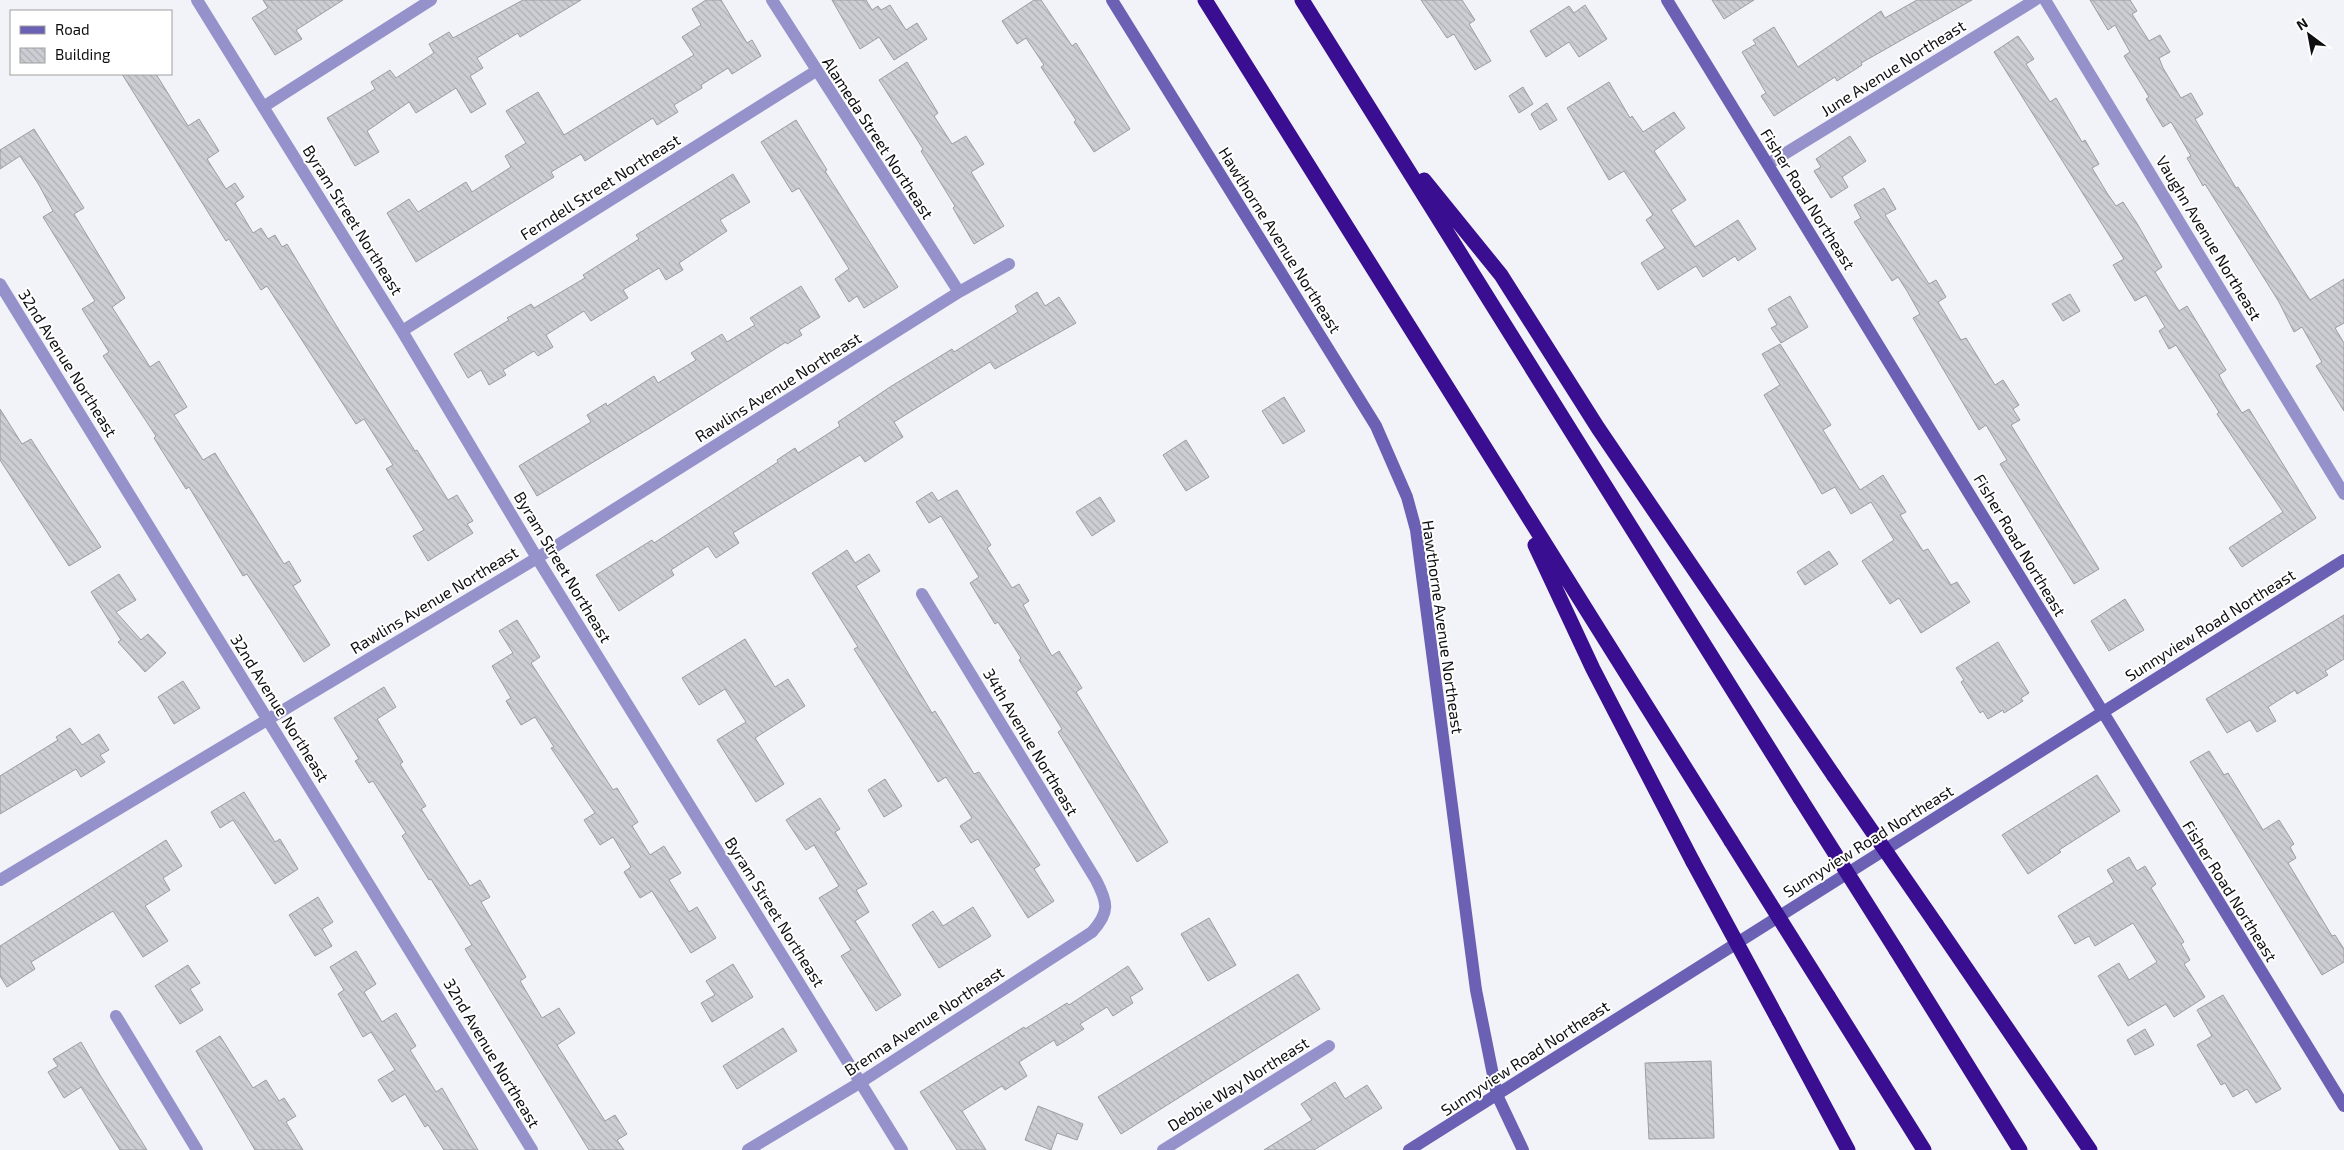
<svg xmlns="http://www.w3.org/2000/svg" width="2344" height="1150" font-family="'Exo 2',sans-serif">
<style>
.building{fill:url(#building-back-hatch);stroke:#9c9ca2}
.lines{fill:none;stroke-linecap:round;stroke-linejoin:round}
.street{stroke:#9592cb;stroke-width:12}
.secondary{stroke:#6a61b4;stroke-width:12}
.highway{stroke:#390e90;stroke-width:15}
.highway-bridge{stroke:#390e90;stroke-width:15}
.labels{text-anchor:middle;stroke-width:4;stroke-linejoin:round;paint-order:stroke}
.street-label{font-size:16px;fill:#0e0e11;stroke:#fff}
</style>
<defs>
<pattern id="building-back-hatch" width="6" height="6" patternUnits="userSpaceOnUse" patternTransform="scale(1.25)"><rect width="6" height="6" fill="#cdcdd4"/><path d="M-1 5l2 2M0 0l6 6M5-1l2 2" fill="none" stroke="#afafb5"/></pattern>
</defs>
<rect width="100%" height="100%" fill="#f2f2f9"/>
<path class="building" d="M 263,0 L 343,0 L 296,30 L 302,39 L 275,55 L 252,18 L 268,8 Z
M 523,0 L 581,0 L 520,37 L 518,33 L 477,58 L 483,68 L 470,76 L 486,104 L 471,113 L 456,88 L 416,113 L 409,102 L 367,131 L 379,152 L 355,166 L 327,118 L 375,89 L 371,82 L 390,70 L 396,78 L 434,53 L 429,44 L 449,32 L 453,38 Z
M 706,0 L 721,0 L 747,43 L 752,40 L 761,56 L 732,74 L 728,68 L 701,85 L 702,88 L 674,105 L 678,112 L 657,125 L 653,118 L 585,161 L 581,154 L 551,172 L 554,177 L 416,262 L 387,213 L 409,199 L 418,212 L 466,182 L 472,192 L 511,167 L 505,156 L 526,143 L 506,111 L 538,92 L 564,135 L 694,55 L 682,37 L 701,25 L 692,9 Z
M 832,0 L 866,0 L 872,10 L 878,6 L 881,10 L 890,5 L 906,30 L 917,23 L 927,39 L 894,60 L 879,37 L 860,49 Z
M 1034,0 L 1041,0 L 1072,46 L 1076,43 L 1130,129 L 1094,152 L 1074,122 L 1076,120 L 1041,67 L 1044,65 L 1026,38 L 1017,44 L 1002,21 Z
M 1421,0 L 1462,0 L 1475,20 L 1469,24 L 1491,61 L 1475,70 L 1454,34 L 1447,38 Z
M 1712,0 L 1754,0 L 1724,19 Z
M 1917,0 L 1972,0 L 1861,63 L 1862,65 L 1837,81 L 1835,77 L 1774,116 L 1761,96 L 1766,93 L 1742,52 L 1756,44 L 1753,40 L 1774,27 L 1798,67 L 1881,11 L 1885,18 Z
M 2090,0 L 2130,0 L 2137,11 L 2132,14 L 2149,41 L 2160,35 L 2170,52 L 2159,58 L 2163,68 L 2181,98 L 2191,93 L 2203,114 L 2195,119 L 2236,188 L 2238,187 L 2310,300 L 2344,279 L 2344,323 L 2335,328 L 2344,343 L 2344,411 L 2316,366 L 2322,362 L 2302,327 L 2294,332 L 2279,302 L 2205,184 L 2203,186 L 2187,158 L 2191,156 L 2171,122 L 2163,127 L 2146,99 L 2149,97 L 2124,56 L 2130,52 L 2115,25 L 2108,30 Z
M 1585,5 L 1607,39 L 1579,57 L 1569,42 L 1546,57 L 1530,31 L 1569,6 L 1574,13 Z
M 2018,36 L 2034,59 L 2026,64 L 2050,102 L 2056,98 L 2082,142 L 2085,140 L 2099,164 L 2092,168 L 2107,193 L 2116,206 L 2123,202 L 2138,225 L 2162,267 L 2155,272 L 2172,300 L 2179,311 L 2187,306 L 2226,370 L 2219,375 L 2225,386 L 2242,413 L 2249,409 L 2316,518 L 2242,567 L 2229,548 L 2283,512 L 2217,414 L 2219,412 L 2176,345 L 2169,349 L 2159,331 L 2165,327 L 2146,295 L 2135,301 L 2113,265 L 2124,259 L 1994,52 Z
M 907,62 L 938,113 L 934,116 L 952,144 L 966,136 L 984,164 L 971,172 L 1004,226 L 974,244 L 953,208 L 955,206 L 921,151 L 923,149 L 879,80 Z
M 122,74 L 156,74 L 188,126 L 199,119 L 219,151 L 207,159 L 226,189 L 235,183 L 244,197 L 235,203 L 253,233 L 261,228 L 268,239 L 275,235 L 282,247 L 287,244 L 334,322 L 415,451 L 417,450 L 448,500 L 457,495 L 473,521 L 467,524 L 473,533 L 428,561 L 413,536 L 424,530 L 386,469 L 393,465 L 364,419 L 356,424 L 267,286 L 261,290 L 229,239 L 226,241 Z
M 1609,82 L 1630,118 L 1632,116 L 1643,132 L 1674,112 L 1685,128 L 1654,151 L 1686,200 L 1671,210 L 1695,247 L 1738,220 L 1756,249 L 1738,261 L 1735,256 L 1703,277 L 1696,266 L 1658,290 L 1641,263 L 1665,248 L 1646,220 L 1653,215 L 1624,171 L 1609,180 L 1567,108 Z
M 1523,87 L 1533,104 L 1519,113 L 1509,96 Z
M 1547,103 L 1557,120 L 1540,130 L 1531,114 Z
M 796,120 L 827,170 L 825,171 L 898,287 L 864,308 L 857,296 L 849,302 L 835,279 L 849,269 L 799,188 L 792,192 L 761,142 Z
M 34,129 L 84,208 L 74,214 L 125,298 L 112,307 L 150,367 L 159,361 L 187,407 L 174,415 L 203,460 L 215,453 L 284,564 L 289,561 L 301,581 L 293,586 L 330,645 L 304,662 L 247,574 L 243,576 L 189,487 L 186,489 L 154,438 L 156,436 L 103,356 L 109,352 L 82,309 L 95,301 L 43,217 L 53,211 L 39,185 L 20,156 L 0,169 L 0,150 Z
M 1850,136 L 1866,161 L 1842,177 L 1848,187 L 1831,198 L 1814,171 L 1821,167 L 1816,159 Z
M 733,174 L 750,202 L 720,220 L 727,231 L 679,263 L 683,270 L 666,280 L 659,268 L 623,290 L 628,298 L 591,321 L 584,311 L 546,335 L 553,347 L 538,356 L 534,351 L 503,370 L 506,375 L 489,385 L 481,370 L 468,378 L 454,354 L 509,320 L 507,318 L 531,304 L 534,308 L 585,278 L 583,275 L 639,239 L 636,235 Z
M 1884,188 L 1896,209 L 1885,215 L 1929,284 L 1936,280 L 1946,297 L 1938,302 L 1961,340 L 1966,338 L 1995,385 L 2003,380 L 2019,405 L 2013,409 L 2020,420 L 2011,425 L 2099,569 L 2074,584 L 2000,464 L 2007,460 L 1986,425 L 1979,430 L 1913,318 L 1920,314 L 1907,291 L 1898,277 L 1892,281 L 1854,222 L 1861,218 L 1854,205 Z
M 801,286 L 820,317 L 799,330 L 802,335 L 787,344 L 786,342 L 648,429 L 537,496 L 519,466 L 591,422 L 587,415 L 606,403 L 607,406 L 654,376 L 658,383 L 696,360 L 691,353 L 722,334 L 727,342 L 755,325 L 750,318 Z
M 1037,292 L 1045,306 L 1059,297 L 1076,323 L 995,369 L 990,362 L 894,422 L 903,437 L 865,462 L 860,455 L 733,533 L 739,543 L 716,558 L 708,546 L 671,570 L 674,575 L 619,611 L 596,575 L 652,540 L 654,543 L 778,462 L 777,460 L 795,448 L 798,453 L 840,426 L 838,422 L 890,387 L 952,349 L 954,352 L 1018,312 L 1015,306 Z
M 2070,294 L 2080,311 L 2063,321 L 2052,304 Z
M 1790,296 L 1808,327 L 1781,343 L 1771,328 L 1777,325 L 1768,309 Z
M 1780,344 L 1831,425 L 1823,430 L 1860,490 L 1883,475 L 1906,512 L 1900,515 L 1923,551 L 1928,549 L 1951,585 L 1957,582 L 1970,602 L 1921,633 L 1899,598 L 1890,604 L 1862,561 L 1894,540 L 1871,502 L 1851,514 L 1835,487 L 1822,494 L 1764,395 L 1780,385 L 1762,354 Z
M 1284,397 L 1305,431 L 1283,444 L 1262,411 Z
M 0,409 L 22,444 L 31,439 L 101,547 L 69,566 L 0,460 Z
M 1186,440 L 1209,477 L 1186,491 L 1163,455 Z
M 957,490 L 991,545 L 987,548 L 1012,588 L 1019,584 L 1029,601 L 1023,605 L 1052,656 L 1059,651 L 1082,688 L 1076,692 L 1168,842 L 1137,862 L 1058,732 L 1062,729 L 1019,660 L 1021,658 L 998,622 L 995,624 L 970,583 L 979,577 L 941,516 L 929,523 L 916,502 L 932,492 L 938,501 Z
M 1100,497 L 1115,521 L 1092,536 L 1076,512 Z
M 847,550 L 855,563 L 869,554 L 880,571 L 856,586 L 932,713 L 935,711 L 974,774 L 979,772 L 1040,865 L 1034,869 L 1054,901 L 1028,918 L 978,839 L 971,843 L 960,826 L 972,818 L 946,777 L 938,782 L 854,649 L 858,647 L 812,573 Z
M 1829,551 L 1838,564 L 1805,585 L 1797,572 Z
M 119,574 L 136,600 L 116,612 L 141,640 L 148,634 L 166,653 L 145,672 L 118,642 L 121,640 L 91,592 Z
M 2125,599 L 2144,630 L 2109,651 L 2091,621 Z
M 2344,615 L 2344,659 L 2325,671 L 2328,675 L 2297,694 L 2295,690 L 2268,707 L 2276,721 L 2257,732 L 2250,720 L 2227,733 L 2206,699 Z
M 517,620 L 540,657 L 531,663 L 613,790 L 617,788 L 638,822 L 632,826 L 650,855 L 664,846 L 681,873 L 669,880 L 689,912 L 697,907 L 716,938 L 691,953 L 652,891 L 640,898 L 624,872 L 631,867 L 613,837 L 600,845 L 584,820 L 595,813 L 551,748 L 554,747 L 535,717 L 521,725 L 506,701 L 511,698 L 492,666 L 513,653 L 499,631 Z
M 745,639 L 775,687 L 788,679 L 805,706 L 755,738 L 784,784 L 756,802 L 717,740 L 746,722 L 725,689 L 699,705 L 682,678 Z
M 1998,642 L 2029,693 L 2021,698 L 2023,701 L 2004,713 L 2003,710 L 1988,719 L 1983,711 L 1980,713 L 1961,682 L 1964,680 L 1956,668 Z
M 183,681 L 200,708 L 174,724 L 158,697 Z
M 384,687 L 396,707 L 377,719 L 403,762 L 400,764 L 426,806 L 421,809 L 470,886 L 480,880 L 490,897 L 481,902 L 526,977 L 520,981 L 542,1018 L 559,1008 L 575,1033 L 557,1045 L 605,1121 L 615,1115 L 627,1134 L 617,1140 L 624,1150 L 589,1150 L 465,949 L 472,945 L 431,879 L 429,880 L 402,836 L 406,833 L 373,781 L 369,783 L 355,761 L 359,759 L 334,718 Z
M 70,728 L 82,745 L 99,734 L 109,750 L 100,755 L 105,762 L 81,777 L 76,769 L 0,814 L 0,776 L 58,740 L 56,737 Z
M 2209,751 L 2224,775 L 2228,773 L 2263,830 L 2279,820 L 2294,844 L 2290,847 L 2296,858 L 2288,863 L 2332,936 L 2335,935 L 2344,949 L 2344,962 L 2322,975 L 2190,762 Z
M 2097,775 L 2120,811 L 2059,850 L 2061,852 L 2028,874 L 2002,835 Z
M 885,779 L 902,806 L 884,817 L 868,790 Z
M 244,792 L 275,842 L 280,839 L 298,869 L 275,884 L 233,820 L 220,828 L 211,812 Z
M 820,798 L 840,829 L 835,832 L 867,884 L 856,890 L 869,912 L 855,921 L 901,995 L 876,1011 L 841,956 L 851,950 L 819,898 L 839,886 L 814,845 L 806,850 L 786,820 Z
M 166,840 L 182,866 L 163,878 L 170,890 L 145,906 L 168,941 L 143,957 L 113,911 L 31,962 L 35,969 L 7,987 L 0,976 L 0,946 Z
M 2129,857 L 2137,871 L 2145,866 L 2156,884 L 2151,888 L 2184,942 L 2181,944 L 2190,960 L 2184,964 L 2205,997 L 2174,1017 L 2166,1004 L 2128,1026 L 2098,976 L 2119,963 L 2129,980 L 2157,962 L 2133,923 L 2095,946 L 2089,936 L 2075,944 L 2058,916 L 2114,882 L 2107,870 Z
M 318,897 L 333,922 L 322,929 L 332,946 L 315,956 L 289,915 Z
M 973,907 L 991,936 L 939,968 L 912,925 L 933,911 L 943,926 Z
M 1209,918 L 1236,965 L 1208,981 L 1181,934 Z
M 356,951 L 376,984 L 364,992 L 382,1022 L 396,1013 L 416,1046 L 410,1050 L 436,1092 L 442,1088 L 478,1150 L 444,1150 L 428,1125 L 425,1127 L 405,1094 L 392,1102 L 378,1080 L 395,1070 L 371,1032 L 363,1037 L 338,994 L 344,990 L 330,967 Z
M 733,964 L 753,997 L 712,1022 L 701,1003 L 715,995 L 706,981 Z
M 188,965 L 200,983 L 190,989 L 203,1010 L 180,1024 L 155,986 Z
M 1128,966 L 1143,989 L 1130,997 L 1133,1003 L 1113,1016 L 1107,1007 L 1080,1024 L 1084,1029 L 1057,1046 L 1054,1040 L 1019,1062 L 1027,1076 L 1005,1090 L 1002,1086 L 962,1111 L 986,1150 L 957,1150 L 920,1092 L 1024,1027 L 1025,1029 L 1067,1003 L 1069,1005 Z
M 1298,974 L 1320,1009 L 1121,1134 L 1098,1097 Z
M 2223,995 L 2281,1089 L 2256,1103 L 2247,1089 L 2233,1097 L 2225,1083 L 2221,1085 L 2197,1045 L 2212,1036 L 2197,1010 Z
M 783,1028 L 797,1051 L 737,1089 L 723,1066 Z
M 2145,1029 L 2154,1045 L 2135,1055 L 2127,1040 Z
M 220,1036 L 253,1088 L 266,1080 L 279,1101 L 284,1098 L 296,1116 L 286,1122 L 303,1150 L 255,1150 L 196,1051 Z
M 81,1042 L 100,1075 L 147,1150 L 120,1150 L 81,1087 L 64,1098 L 48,1072 L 58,1066 L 53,1059 Z
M 1711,1061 L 1714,1138 L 1649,1139 L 1645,1063 Z
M 1335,1082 L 1345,1099 L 1367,1085 L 1382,1108 L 1314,1150 L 1264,1150 L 1312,1120 L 1301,1104 Z
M 1038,1106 L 1083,1124 L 1077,1140 L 1057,1133 L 1051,1150 L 1025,1140 Z"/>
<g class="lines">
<path class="street" d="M 197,0 L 402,331 L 537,558 L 902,1150
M 772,0 L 959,292
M 2045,0 L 2344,494
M 263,107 L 431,0
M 1768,164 L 2035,0
M 0,284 L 532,1150
M 402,331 L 816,71
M 0,880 L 537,558 L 959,292 L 1009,264
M 116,1016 L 197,1150
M 748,1150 L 861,1082 L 1092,932 C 1110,912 1108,903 1096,880 L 922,594
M 1163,1150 L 1329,1046"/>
<path class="secondary" d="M 1112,0 L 1376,426 L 1407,497 L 1416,530 L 1476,990 L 1497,1095 L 1523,1150
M 1667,0 C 1893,369 2118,738 2344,1106
M 1409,1150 L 2344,560"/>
<path class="highway" d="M 1205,0 L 1731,841
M 1302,0 L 1800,798
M 1424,180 L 1501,275 L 1598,428 L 1834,776
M 1535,545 L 1593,669 L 1693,862
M 1936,924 L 2090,1150
M 1896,950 L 2020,1150
M 1828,996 L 1924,1150
M 1779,1021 L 1848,1150"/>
<path class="highway-bridge" d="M 1834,776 L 1936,924
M 1800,798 L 1896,950
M 1731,841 L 1828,996
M 1693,862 L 1779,1021"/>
</g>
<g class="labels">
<g class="street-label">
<text transform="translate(1893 68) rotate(-32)" y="6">June Avenue Northeast</text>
<text transform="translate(878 138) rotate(57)" y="6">Alameda Street Northeast</text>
<text transform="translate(600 187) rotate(-32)" y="6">Ferndell Street Northeast</text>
<text transform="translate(1808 199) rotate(58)" y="6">Fisher Road Northeast</text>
<text transform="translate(353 220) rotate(58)" y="6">Byram Street Northeast</text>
<text transform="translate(2209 238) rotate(59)" y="6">Vaughn Avenue Northeast</text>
<text transform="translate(1280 240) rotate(58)" y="6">Hawthorne Avenue Northeast</text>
<text transform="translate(68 363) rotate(58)" y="6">32nd Avenue Northeast</text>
<text transform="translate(778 387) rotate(-32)" y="6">Rawlins Avenue Northeast</text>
<text transform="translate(2020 545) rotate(59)" y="6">Fisher Road Northeast</text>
<text transform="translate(563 567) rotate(59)" y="6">Byram Street Northeast</text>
<text transform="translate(434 600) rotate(-31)" y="6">Rawlins Avenue Northeast</text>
<text transform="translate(2210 625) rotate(-32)" y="6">Sunnyview Road Northeast</text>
<text transform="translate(1443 627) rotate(82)" y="6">Hawthorne Avenue Northeast</text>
<text transform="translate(280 708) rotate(58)" y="6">32nd Avenue Northeast</text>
<text transform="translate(1031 742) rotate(59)" y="6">34th Avenue Northeast</text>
<text transform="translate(1868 841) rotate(-32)" y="6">Sunnyview Road Northeast</text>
<text transform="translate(2230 891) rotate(58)" y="6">Fisher Road Northeast</text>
<text transform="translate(775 912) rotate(58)" y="6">Byram Street Northeast</text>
<text transform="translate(924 1021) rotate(-33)" y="6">Brenna Avenue Northeast</text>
<text transform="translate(492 1053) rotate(59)" y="6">32nd Avenue Northeast</text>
<text transform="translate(1525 1058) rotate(-33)" y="6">Sunnyview Road Northeast</text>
<text transform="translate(1238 1084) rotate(-32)" y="6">Debbie Way Northeast</text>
</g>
</g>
<rect x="10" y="10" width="162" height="65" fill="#ffffff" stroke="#9f9fa0"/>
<rect x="20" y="26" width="25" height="8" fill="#6a61b4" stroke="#9f9fa0"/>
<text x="55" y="35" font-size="15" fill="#0e0e11">Road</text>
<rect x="20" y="48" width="25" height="15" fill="url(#building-back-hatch)" stroke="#9f9fa0"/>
<text x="55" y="60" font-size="15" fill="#0e0e11">Building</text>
<g transform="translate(2309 35) rotate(328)" stroke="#ffffff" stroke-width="4" paint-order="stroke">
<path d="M0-4L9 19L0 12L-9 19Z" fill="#0e0e11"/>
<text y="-8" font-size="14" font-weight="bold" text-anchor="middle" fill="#0e0e11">N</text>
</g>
</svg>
